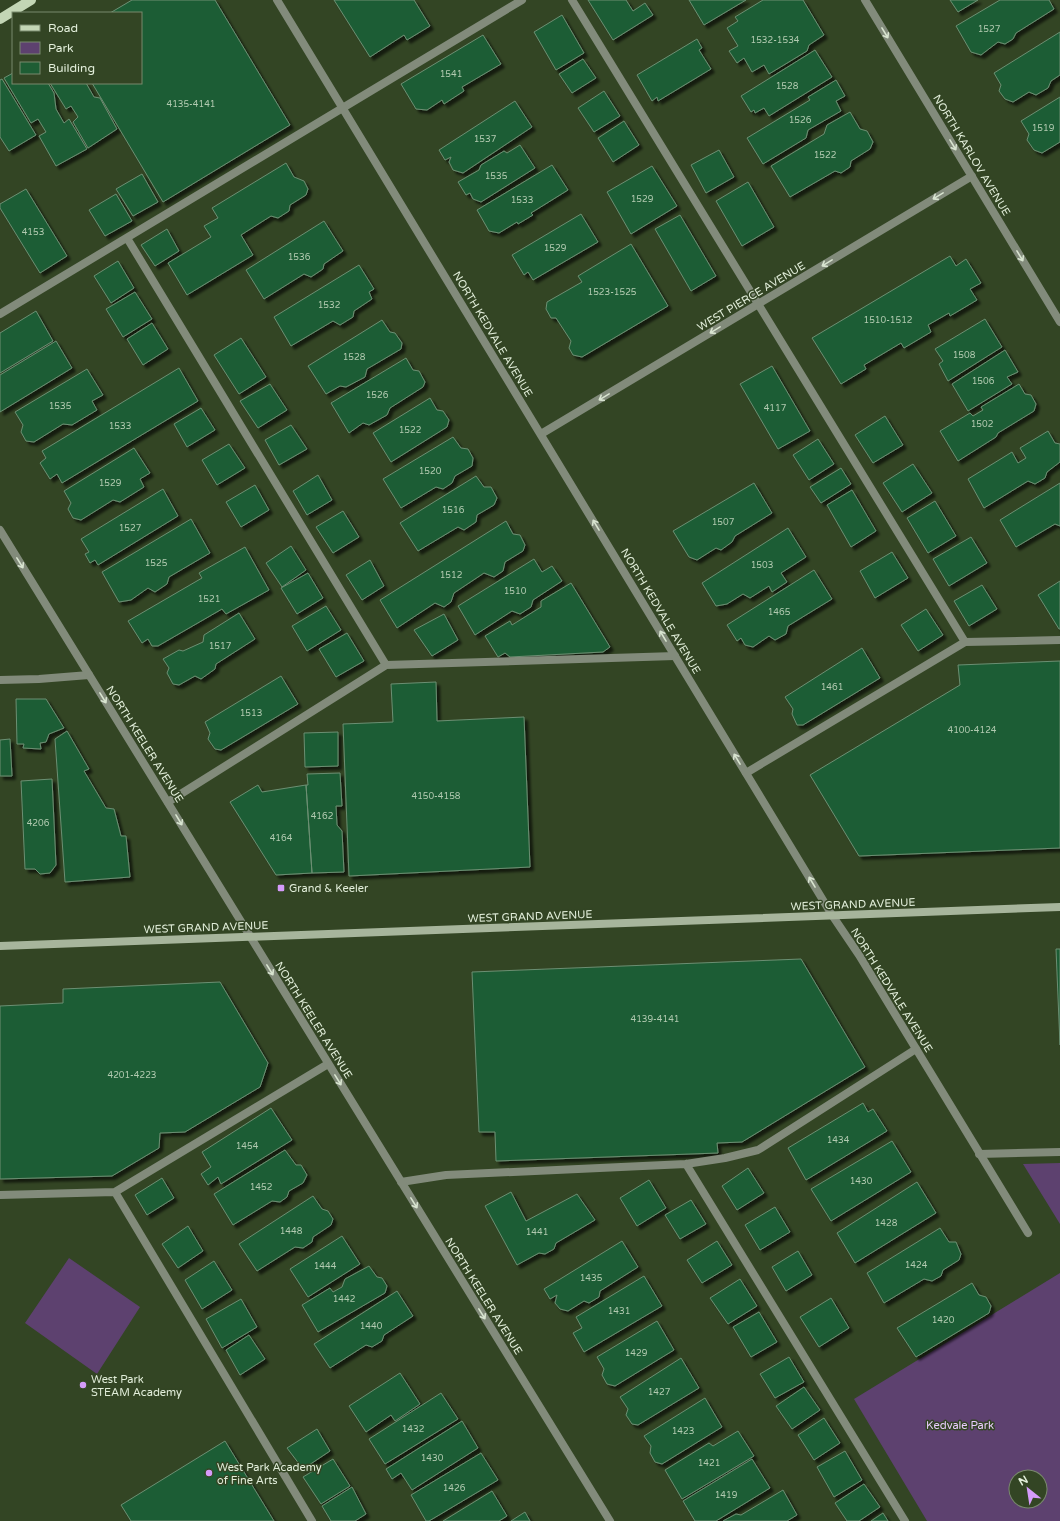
<svg xmlns="http://www.w3.org/2000/svg" width="1060" height="1521" font-family="'Varela Round',sans-serif">
<style>
.green{fill:#5d416f;fill-rule:evenodd}
.building{fill:#1e5d34;stroke:#6b8f73;filter:url(#shadow)}
.lines{fill:none;stroke-linecap:round;stroke-linejoin:round}
.service{stroke:#828b7b;stroke-width:8}
.minor{stroke:#828b7b;stroke-width:8}
.secondary{stroke:#a7b59c;stroke-width:8}
.primary{stroke:#c3d6b5;stroke-width:10}
.oneway{stroke:#d8e4d0}
.poi-dot{fill:#d59bfa;stroke:#334524;stroke-width:1.5}
.labels{text-anchor:middle;stroke-width:3;stroke-linejoin:round;paint-order:stroke}
.number-label{font-size:9px;fill:#b1cab0}
.street-label{font-size:11px;fill:#e2eeda;stroke:#334524}
.poi-label{font-size:11px;fill:#e2eeda;stroke:#334524;text-anchor:start}
.park-label{font-size:11px;fill:#e9cbfd;stroke:#334524}
</style>
<defs>
<filter id="shadow"><feDropShadow dx="3.5" dy="3.5" stdDeviation="1" flood-color="#0009"/></filter>
</defs>
<rect width="100%" height="100%" fill="#334524"/>
<path class="green" d="M 1060,1163 L 1060,1224 L 1023,1164 Z
M 69,1258 L 140,1307 L 97,1374 L 25,1323 Z
M 1060,1273 L 1060,1521 L 927,1521 L 854,1399 ZM 1016,1477 L 1040,1477 L 1040,1501 L 1016,1501 Z"/>
<path class="building" d="M 132,0 L 215,0 L 290,125 L 163,202 L 92,83 L 141,83 L 141,13 L 110,13 Z
M 334,0 L 414,0 L 430,26 L 407,40 L 404,35 L 370,57 Z
M 588,0 L 626,0 L 633,11 L 645,3 L 653,15 L 613,40 Z
M 689,0 L 746,0 L 704,25 Z
M 763,0 L 803,0 L 824,35 L 809,45 L 807,51 L 769,74 L 764,65 L 752,72 L 744,58 L 737,63 L 729,51 L 738,46 L 727,28 L 738,21 L 735,17 Z
M 950,0 L 978,0 L 958,12 Z
M 1000,0 L 1049,0 L 1054,9 L 1016,33 L 1013,39 L 1005,44 L 998,42 L 981,55 L 971,52 L 956,26 Z
M 562,15 L 584,53 L 556,70 L 534,32 Z
M 1060,32 L 1060,75 L 1051,81 L 1048,88 L 1036,95 L 1029,92 L 1013,102 L 1005,99 L 999,91 L 1001,85 L 994,73 Z
M 483,35 L 501,64 L 462,87 L 464,91 L 444,104 L 442,100 L 427,110 L 416,109 L 401,84 Z
M 697,39 L 702,48 L 699,50 L 711,69 L 658,101 L 657,97 L 652,101 L 637,75 Z
M 815,50 L 832,77 L 769,116 L 764,108 L 755,113 L 754,110 L 751,112 L 741,96 Z
M 583,59 L 596,78 L 572,93 L 559,74 Z
M 13,73 L 13,83 L 48,83 L 54,93 L 56,109 L 64,123 L 69,119 L 87,149 L 56,166 L 39,136 L 46,132 L 38,119 L 31,123 L 4,78 Z
M 2,79 L 36,135 L 9,151 L 0,137 L 0,80 Z
M 836,80 L 845,96 L 836,101 L 841,111 L 808,130 L 806,138 L 763,164 L 747,138 L 810,100 L 808,97 Z
M 50,83 L 86,83 L 94,97 L 100,98 L 117,129 L 88,148 L 73,122 L 78,117 L 71,106 L 66,109 Z
M 604,91 L 620,116 L 594,132 L 578,108 Z
M 1060,97 L 1060,142 L 1042,153 L 1034,150 L 1027,140 L 1029,134 L 1021,121 Z
M 515,101 L 532,127 L 463,173 L 453,170 L 449,162 L 451,157 L 445,160 L 439,150 Z
M 850,112 L 860,129 L 867,131 L 873,142 L 870,149 L 851,161 L 850,167 L 841,173 L 835,171 L 790,197 L 771,166 L 824,134 L 827,125 Z
M 624,121 L 639,145 L 613,162 L 598,138 Z
M 520,145 L 535,168 L 481,202 L 473,199 L 470,193 L 466,195 L 458,182 L 479,170 L 481,165 L 504,151 L 507,153 Z
M 719,150 L 734,177 L 706,193 L 691,165 Z
M 286,163 L 294,177 L 304,181 L 308,189 L 306,195 L 290,205 L 289,211 L 278,218 L 271,216 L 241,235 L 253,255 L 187,295 L 168,263 L 211,237 L 204,226 L 218,218 L 212,208 Z
M 552,165 L 568,190 L 531,213 L 533,215 L 518,224 L 517,222 L 499,233 L 489,231 L 477,210 Z
M 652,166 L 677,206 L 631,234 L 607,192 Z
M 142,174 L 158,202 L 133,216 L 116,189 Z
M 748,182 L 774,227 L 742,246 L 716,201 Z
M 26,189 L 67,256 L 40,273 L 0,208 L 0,204 Z
M 116,194 L 132,221 L 105,236 L 89,210 Z
M 581,214 L 598,242 L 533,280 L 528,272 L 524,275 L 512,255 Z
M 680,215 L 716,276 L 691,291 L 655,229 Z
M 324,221 L 343,251 L 324,264 L 323,269 L 311,277 L 304,274 L 264,299 L 246,270 Z
M 167,229 L 179,251 L 155,266 L 141,245 Z
M 631,244 L 668,306 L 582,357 L 573,355 L 569,348 L 571,341 L 556,318 L 551,318 L 546,309 L 547,302 L 582,282 L 578,276 Z
M 950,256 L 956,266 L 966,259 L 981,283 L 970,289 L 977,300 L 950,316 L 949,313 L 928,325 L 931,332 L 904,348 L 901,343 L 864,365 L 866,369 L 841,384 L 812,338 Z
M 118,261 L 134,288 L 111,303 L 94,276 Z
M 359,265 L 374,289 L 369,292 L 372,299 L 354,311 L 353,317 L 340,325 L 333,321 L 291,346 L 274,317 Z
M 135,292 L 152,319 L 123,337 L 106,309 Z
M 36,311 L 53,341 L 0,373 L 0,333 Z
M 985,319 L 1002,347 L 948,381 L 939,364 L 943,361 L 935,349 Z
M 382,320 L 390,332 L 395,333 L 402,343 L 401,349 L 367,369 L 365,377 L 346,387 L 340,386 L 326,394 L 308,366 Z
M 152,323 L 168,349 L 143,365 L 127,339 Z
M 241,338 L 266,377 L 239,394 L 214,355 Z
M 56,341 L 72,368 L 0,412 L 0,375 Z
M 1005,350 L 1018,372 L 1007,377 L 1012,384 L 968,411 L 952,384 Z
M 406,358 L 413,370 L 419,371 L 425,382 L 423,387 L 390,408 L 387,415 L 369,425 L 363,423 L 349,433 L 331,403 Z
M 772,366 L 810,431 L 778,449 L 740,384 Z
M 179,368 L 198,401 L 62,483 L 57,474 L 50,479 L 40,463 L 46,458 L 42,451 Z
M 87,369 L 103,395 L 92,401 L 97,410 L 72,425 L 63,424 L 34,442 L 26,441 L 21,432 L 23,425 L 15,412 Z
M 270,384 L 287,410 L 258,428 L 240,401 Z
M 1019,384 L 1025,394 L 1031,395 L 1036,404 L 1034,411 L 998,433 L 996,437 L 958,461 L 940,431 L 970,413 L 973,416 L 983,410 L 981,407 Z
M 430,398 L 437,410 L 443,411 L 449,420 L 447,427 L 391,462 L 373,433 Z
M 201,408 L 215,430 L 187,447 L 174,424 Z
M 885,416 L 903,445 L 873,463 L 855,435 Z
M 291,425 L 307,449 L 279,465 L 265,440 Z
M 1048,431 L 1055,443 L 1060,444 L 1060,462 L 1047,472 L 1045,478 L 1035,484 L 1028,481 L 984,508 L 968,479 L 1012,452 L 1018,463 L 1026,458 L 1020,448 Z
M 453,437 L 461,448 L 468,449 L 473,458 L 472,466 L 455,476 L 452,483 L 443,489 L 436,487 L 401,508 L 383,479 Z
M 818,439 L 834,464 L 809,480 L 793,455 Z
M 229,444 L 245,468 L 217,485 L 202,460 Z
M 134,448 L 150,473 L 140,479 L 144,487 L 120,502 L 113,500 L 81,520 L 73,518 L 68,509 L 71,503 L 64,491 Z
M 913,464 L 932,493 L 902,512 L 883,483 Z
M 841,468 L 851,484 L 821,503 L 810,487 Z
M 318,475 L 332,500 L 307,515 L 293,491 Z
M 476,476 L 484,487 L 491,487 L 497,498 L 494,505 L 477,515 L 476,522 L 464,530 L 458,527 L 418,551 L 400,523 Z
M 754,483 L 772,513 L 735,536 L 732,542 L 721,550 L 716,548 L 697,560 L 689,557 L 673,531 Z
M 1060,483 L 1060,526 L 1055,524 L 1016,547 L 1000,520 Z
M 255,485 L 269,510 L 241,527 L 226,502 Z
M 163,489 L 178,516 L 98,565 L 95,560 L 90,563 L 85,554 L 89,552 L 81,539 Z
M 852,490 L 876,531 L 851,547 L 827,505 Z
M 935,501 L 956,536 L 928,553 L 907,518 Z
M 343,511 L 359,537 L 333,553 L 316,527 Z
M 191,519 L 210,553 L 169,577 L 167,584 L 155,592 L 148,588 L 131,600 L 119,602 L 102,572 Z
M 506,521 L 513,534 L 520,535 L 525,545 L 523,551 L 505,562 L 503,571 L 494,577 L 484,573 L 454,593 L 451,602 L 444,607 L 435,603 L 397,628 L 380,600 Z
M 788,528 L 806,557 L 781,573 L 787,582 L 772,592 L 769,586 L 750,598 L 743,594 L 727,604 L 716,606 L 702,583 Z
M 971,537 L 987,563 L 949,586 L 933,559 Z
M 291,546 L 306,570 L 282,587 L 266,563 Z
M 245,547 L 269,590 L 226,614 L 222,609 L 158,646 L 152,646 L 148,639 L 142,643 L 128,621 L 202,578 L 199,573 Z
M 892,552 L 908,578 L 875,598 L 860,571 Z
M 534,559 L 542,572 L 552,566 L 562,581 L 533,600 L 531,607 L 520,614 L 512,611 L 475,635 L 458,606 Z
M 370,560 L 384,586 L 362,600 L 346,575 Z
M 814,570 L 832,599 L 788,626 L 786,634 L 775,640 L 769,636 L 753,647 L 745,645 L 741,638 L 737,641 L 727,625 Z
M 308,573 L 323,598 L 297,614 L 281,588 Z
M 1060,581 L 1060,629 L 1059,629 L 1038,595 Z
M 571,583 L 610,647 L 603,652 L 510,657 L 505,653 L 498,657 L 485,636 L 510,621 L 512,625 L 541,607 L 541,601 Z
M 982,585 L 997,609 L 969,626 L 954,601 Z
M 326,606 L 341,630 L 307,651 L 292,626 Z
M 926,609 L 943,635 L 918,651 L 901,625 Z
M 239,613 L 255,639 L 216,664 L 215,669 L 201,679 L 195,676 L 179,685 L 173,684 L 167,673 L 169,668 L 163,659 L 179,650 L 183,651 L 203,642 L 204,635 Z
M 444,614 L 458,640 L 432,656 L 414,630 Z
M 347,633 L 364,661 L 336,677 L 319,649 Z
M 862,648 L 880,678 L 803,725 L 797,725 L 792,714 L 793,709 L 785,697 Z
M 1060,661 L 1060,848 L 859,856 L 810,775 L 960,685 L 958,665 Z
M 281,676 L 298,704 L 221,750 L 215,749 L 208,739 L 210,733 L 205,722 Z
M 436,682 L 437,721 L 524,717 L 530,867 L 349,876 L 343,724 L 393,722 L 391,684 Z
M 16,699 L 46,699 L 64,728 L 49,734 L 46,742 L 40,743 L 41,749 L 23,748 L 24,744 L 17,744 Z
M 67,731 L 89,769 L 84,771 L 106,808 L 114,809 L 121,836 L 126,836 L 130,877 L 65,882 L 55,739 Z
M 338,732 L 338,766 L 305,767 L 304,733 Z
M 10,739 L 12,776 L 0,776 L 0,740 Z
M 340,773 L 342,806 L 336,806 L 337,825 L 342,831 L 344,872 L 312,873 L 306,785 L 308,785 L 307,774 Z
M 52,779 L 56,865 L 50,873 L 40,874 L 35,869 L 25,869 L 21,781 Z
M 258,785 L 262,792 L 306,785 L 312,873 L 276,875 L 230,802 Z
M 1056,949 L 1060,949 L 1060,1045 Z
M 801,959 L 865,1067 L 742,1142 L 717,1143 L 718,1153 L 496,1161 L 495,1132 L 479,1132 L 472,972 Z
M 220,982 L 268,1063 L 260,1087 L 185,1132 L 160,1133 L 159,1148 L 112,1176 L 0,1179 L 0,1006 L 63,1003 L 63,989 Z
M 863,1103 L 868,1112 L 873,1109 L 887,1131 L 806,1180 L 788,1148 Z
M 271,1108 L 292,1140 L 221,1184 L 218,1177 L 208,1185 L 201,1174 L 211,1167 L 202,1152 Z
M 892,1141 L 911,1172 L 831,1221 L 811,1189 Z
M 285,1150 L 296,1165 L 301,1165 L 307,1175 L 303,1183 L 289,1191 L 287,1197 L 280,1202 L 272,1201 L 233,1225 L 214,1194 Z
M 748,1168 L 764,1193 L 737,1210 L 722,1186 Z
M 162,1178 L 174,1198 L 147,1215 L 135,1195 Z
M 649,1180 L 666,1208 L 637,1226 L 620,1198 Z
M 917,1182 L 936,1213 L 855,1263 L 837,1233 Z
M 511,1192 L 526,1221 L 577,1194 L 595,1220 L 556,1243 L 554,1249 L 545,1254 L 539,1253 L 517,1265 L 485,1206 Z
M 313,1196 L 322,1209 L 328,1211 L 333,1219 L 331,1225 L 313,1237 L 312,1242 L 303,1248 L 295,1247 L 257,1271 L 239,1244 Z
M 691,1200 L 706,1224 L 680,1239 L 665,1215 Z
M 775,1207 L 790,1232 L 760,1250 L 745,1225 Z
M 188,1226 L 203,1251 L 178,1268 L 162,1244 Z
M 940,1228 L 949,1242 L 956,1242 L 961,1254 L 959,1260 L 943,1270 L 941,1276 L 932,1281 L 924,1279 L 884,1303 L 867,1273 Z
M 342,1236 L 360,1264 L 308,1297 L 290,1269 Z
M 622,1241 L 638,1267 L 600,1291 L 599,1297 L 589,1303 L 584,1301 L 568,1311 L 560,1309 L 555,1303 L 557,1295 L 550,1299 L 544,1289 Z
M 717,1241 L 732,1265 L 702,1283 L 687,1260 Z
M 798,1251 L 812,1275 L 786,1291 L 772,1267 Z
M 214,1261 L 232,1290 L 202,1309 L 185,1280 Z
M 369,1266 L 377,1277 L 382,1278 L 387,1286 L 385,1293 L 318,1332 L 302,1305 L 330,1288 L 333,1292 L 342,1287 L 345,1279 Z
M 644,1276 L 662,1306 L 584,1352 L 573,1333 L 582,1328 L 576,1317 Z
M 740,1279 L 757,1306 L 728,1324 L 710,1298 Z
M 972,1283 L 979,1295 L 986,1297 L 991,1306 L 989,1313 L 916,1357 L 897,1328 Z
M 397,1291 L 413,1316 L 384,1335 L 382,1341 L 372,1347 L 366,1345 L 330,1368 L 314,1344 Z
M 831,1298 L 849,1328 L 819,1347 L 800,1317 Z
M 241,1299 L 257,1327 L 222,1348 L 206,1319 Z
M 759,1312 L 777,1342 L 751,1357 L 733,1327 Z
M 657,1321 L 674,1350 L 615,1386 L 607,1384 L 602,1375 L 604,1369 L 597,1357 Z
M 249,1335 L 265,1359 L 240,1375 L 226,1350 Z
M 789,1357 L 804,1382 L 775,1398 L 760,1374 Z
M 681,1358 L 699,1388 L 638,1425 L 632,1424 L 626,1415 L 628,1409 L 620,1397 Z
M 400,1373 L 420,1404 L 395,1421 L 391,1415 L 366,1432 L 349,1406 Z
M 804,1387 L 820,1410 L 792,1429 L 776,1406 Z
M 441,1393 L 458,1419 L 385,1464 L 369,1439 Z
M 705,1398 L 722,1427 L 662,1464 L 655,1462 L 650,1453 L 651,1446 L 644,1436 Z
M 824,1418 L 840,1443 L 814,1460 L 798,1435 Z
M 462,1421 L 478,1448 L 412,1490 L 401,1473 L 392,1479 L 386,1469 Z
M 317,1429 L 330,1451 L 303,1469 L 287,1448 Z
M 738,1431 L 754,1456 L 682,1499 L 665,1470 L 709,1443 L 713,1446 Z
M 225,1441 L 274,1521 L 131,1521 L 121,1505 Z
M 845,1451 L 862,1480 L 834,1497 L 817,1467 Z
M 481,1453 L 498,1480 L 429,1521 L 426,1521 L 411,1495 Z
M 333,1459 L 350,1486 L 321,1504 L 303,1477 Z
M 752,1459 L 770,1488 L 716,1521 L 695,1521 L 683,1501 Z
M 864,1484 L 880,1507 L 859,1521 L 847,1521 L 835,1503 Z
M 352,1487 L 366,1514 L 355,1521 L 331,1521 L 322,1506 Z
M 783,1490 L 797,1515 L 787,1521 L 723,1521 L 736,1514 L 741,1515 Z
M 492,1491 L 507,1516 L 499,1521 L 443,1521 Z
M 525,1512 L 530,1521 L 511,1521 Z
M 883,1513 L 888,1521 L 871,1521 Z"/>
<g class="lines">
<path class="service" d="M 572,0 L 965,642
M 127,238 L 386,665
M 0,314 L 522,0
M 0,680 L 39,679 L 89,675
M 746,773 L 965,642 L 1060,640
M 168,802 L 386,665 L 675,656
M 979,1154 L 1060,1152
M 686,1164 L 905,1521
M 401,1182 L 446,1175 L 686,1164 L 725,1158 L 758,1150 L 916,1049
M 115,1192 L 312,1521
M 0,1195 L 115,1192 L 328,1064"/>
<path class="minor" d="M 277,0 L 832,915 L 859,955 L 1028,1233
M 865,0 L 1060,322
M 541,434 L 972,176
M 0,530 L 610,1521"/>
<path class="secondary" d="M 0,946 L 1060,907"/>
<path class="primary" d="M 0,19 L 31,0"/>
</g>
<defs><path id="oneway-shaft" d="M-6 0H5M1.5-3L5.5 0L1.5 3" fill="none" stroke-width="1.6" stroke-linecap="round" stroke-linejoin="round"/></defs>
<g class="oneway">
<use href="#oneway-shaft" transform="translate(885 33) rotate(59)"/>
<use href="#oneway-shaft" transform="translate(953 145) rotate(59)"/>
<use href="#oneway-shaft" transform="translate(938 196) rotate(149)"/>
<use href="#oneway-shaft" transform="translate(1020 256) rotate(59)"/>
<use href="#oneway-shaft" transform="translate(827 263) rotate(149)"/>
<use href="#oneway-shaft" transform="translate(715 330) rotate(149)"/>
<use href="#oneway-shaft" transform="translate(604 397) rotate(149)"/>
<use href="#oneway-shaft" transform="translate(596 525) rotate(-121)"/>
<use href="#oneway-shaft" transform="translate(20 563) rotate(58)"/>
<use href="#oneway-shaft" transform="translate(663 636) rotate(-121)"/>
<use href="#oneway-shaft" transform="translate(103 698) rotate(58)"/>
<use href="#oneway-shaft" transform="translate(737 759) rotate(-121)"/>
<use href="#oneway-shaft" transform="translate(179 820) rotate(59)"/>
<use href="#oneway-shaft" transform="translate(812 882) rotate(-121)"/>
<use href="#oneway-shaft" transform="translate(270 970) rotate(58)"/>
<use href="#oneway-shaft" transform="translate(338 1080) rotate(58)"/>
<use href="#oneway-shaft" transform="translate(414 1203) rotate(58)"/>
<use href="#oneway-shaft" transform="translate(482 1314) rotate(58)"/>
</g>
<g class="poi-dot">
<rect x="277" y="884" width="8" height="8" rx="2"/>
<circle cx="83" cy="1385" r="4"/>
<circle cx="209" cy="1473" r="4"/>
</g>
<g class="labels">
<g class="number-label">
<text x="989" y="32">1527</text>
<text x="775" y="43">1532-1534</text>
<text x="451" y="77">1541</text>
<text x="787" y="89">1528</text>
<text x="191" y="107">4135-4141</text>
<text x="800" y="123">1526</text>
<text x="1043" y="131">1519</text>
<text x="485" y="142">1537</text>
<text x="825" y="158">1522</text>
<text x="496" y="179">1535</text>
<text x="642" y="202">1529</text>
<text x="522" y="203">1533</text>
<text x="33" y="235">4153</text>
<text x="555" y="251">1529</text>
<text x="299" y="260">1536</text>
<text x="612" y="295">1523-1525</text>
<text x="329" y="308">1532</text>
<text x="888" y="323">1510-1512</text>
<text x="964" y="358">1508</text>
<text x="354" y="360">1528</text>
<text x="983" y="384">1506</text>
<text x="377" y="398">1526</text>
<text x="60" y="409">1535</text>
<text x="775" y="411">4117</text>
<text x="982" y="427">1502</text>
<text x="120" y="429">1533</text>
<text x="410" y="433">1522</text>
<text x="430" y="474">1520</text>
<text x="110" y="486">1529</text>
<text x="453" y="513">1516</text>
<text x="723" y="525">1507</text>
<text x="130" y="531">1527</text>
<text x="156" y="566">1525</text>
<text x="762" y="568">1503</text>
<text x="451" y="578">1512</text>
<text x="515" y="594">1510</text>
<text x="209" y="602">1521</text>
<text x="779" y="615">1465</text>
<text x="220" y="649">1517</text>
<text x="832" y="690">1461</text>
<text x="251" y="716">1513</text>
<text x="972" y="733">4100-4124</text>
<text x="436" y="799">4150-4158</text>
<text x="322" y="819">4162</text>
<text x="38" y="826">4206</text>
<text x="281" y="841">4164</text>
<text x="655" y="1022">4139-4141</text>
<text x="132" y="1078">4201-4223</text>
<text x="838" y="1143">1434</text>
<text x="247" y="1149">1454</text>
<text x="861" y="1184">1430</text>
<text x="261" y="1190">1452</text>
<text x="886" y="1226">1428</text>
<text x="291" y="1234">1448</text>
<text x="537" y="1235">1441</text>
<text x="916" y="1268">1424</text>
<text x="325" y="1269">1444</text>
<text x="591" y="1281">1435</text>
<text x="344" y="1302">1442</text>
<text x="619" y="1314">1431</text>
<text x="943" y="1323">1420</text>
<text x="371" y="1329">1440</text>
<text x="636" y="1356">1429</text>
<text x="659" y="1395">1427</text>
<text x="413" y="1432">1432</text>
<text x="683" y="1434">1423</text>
<text x="432" y="1461">1430</text>
<text x="709" y="1466">1421</text>
<text x="454" y="1491">1426</text>
<text x="726" y="1498">1419</text>
</g>
<g class="street-label">
<text transform="translate(972 155) rotate(59)" y="4">NORTH KARLOV AVENUE</text>
<text transform="translate(751 296) rotate(-31)" y="4">WEST PIERCE AVENUE</text>
<text transform="translate(493 334) rotate(59)" y="4">NORTH KEDVALE AVENUE</text>
<text transform="translate(661 611) rotate(59)" y="4">NORTH KEDVALE AVENUE</text>
<text transform="translate(145 744) rotate(58)" y="4">NORTH KEELER AVENUE</text>
<text transform="translate(853 904) rotate(-2)" y="4">WEST GRAND AVENUE</text>
<text transform="translate(530 916) rotate(-2)" y="4">WEST GRAND AVENUE</text>
<text transform="translate(206 927) rotate(-2)" y="4">WEST GRAND AVENUE</text>
<text transform="translate(892 990) rotate(58)" y="4">NORTH KEDVALE AVENUE</text>
<text transform="translate(314 1020) rotate(58)" y="4">NORTH KEELER AVENUE</text>
<text transform="translate(484 1296) rotate(58)" y="4">NORTH KEELER AVENUE</text>
</g>
<g class="poi-label">
<text x="289" y="892">Grand &amp; Keeler</text>
<text x="91" y="1383">West Park<tspan x="91" dy="13">STEAM Academy</tspan></text>
<text x="217" y="1471">West Park Academy<tspan x="217" dy="13">of Fine Arts</tspan></text>
</g>
<g class="park-label">
<text x="960" y="1429">Kedvale Park</text>
</g>
</g>
<rect x="12" y="12" width="130" height="72" fill="#334524" stroke="#79896d"/>
<rect x="20" y="25" width="20" height="6" fill="#c3d6b5" stroke="#79896d"/>
<text x="48" y="32" font-size="12" fill="#e2eeda">Road</text>
<rect x="20" y="42" width="20" height="12" fill="#5d416f" stroke="#79896d"/>
<text x="48" y="52" font-size="12" fill="#e2eeda">Park</text>
<rect x="20" y="62" width="20" height="12" fill="#1e5d34" stroke="#79896d"/>
<text x="48" y="72" font-size="12" fill="#e2eeda">Building</text>
<g transform="translate(1028 1489) rotate(330)"><circle r="19" fill="#334524" stroke="#79896d"/>
<path d="M0-3L7 15L0 10L-7 15Z" fill="#d59bfa"/>
<text y="-6" font-size="11" font-weight="bold" text-anchor="middle" fill="#e2eeda">N</text>
</g>
</svg>
